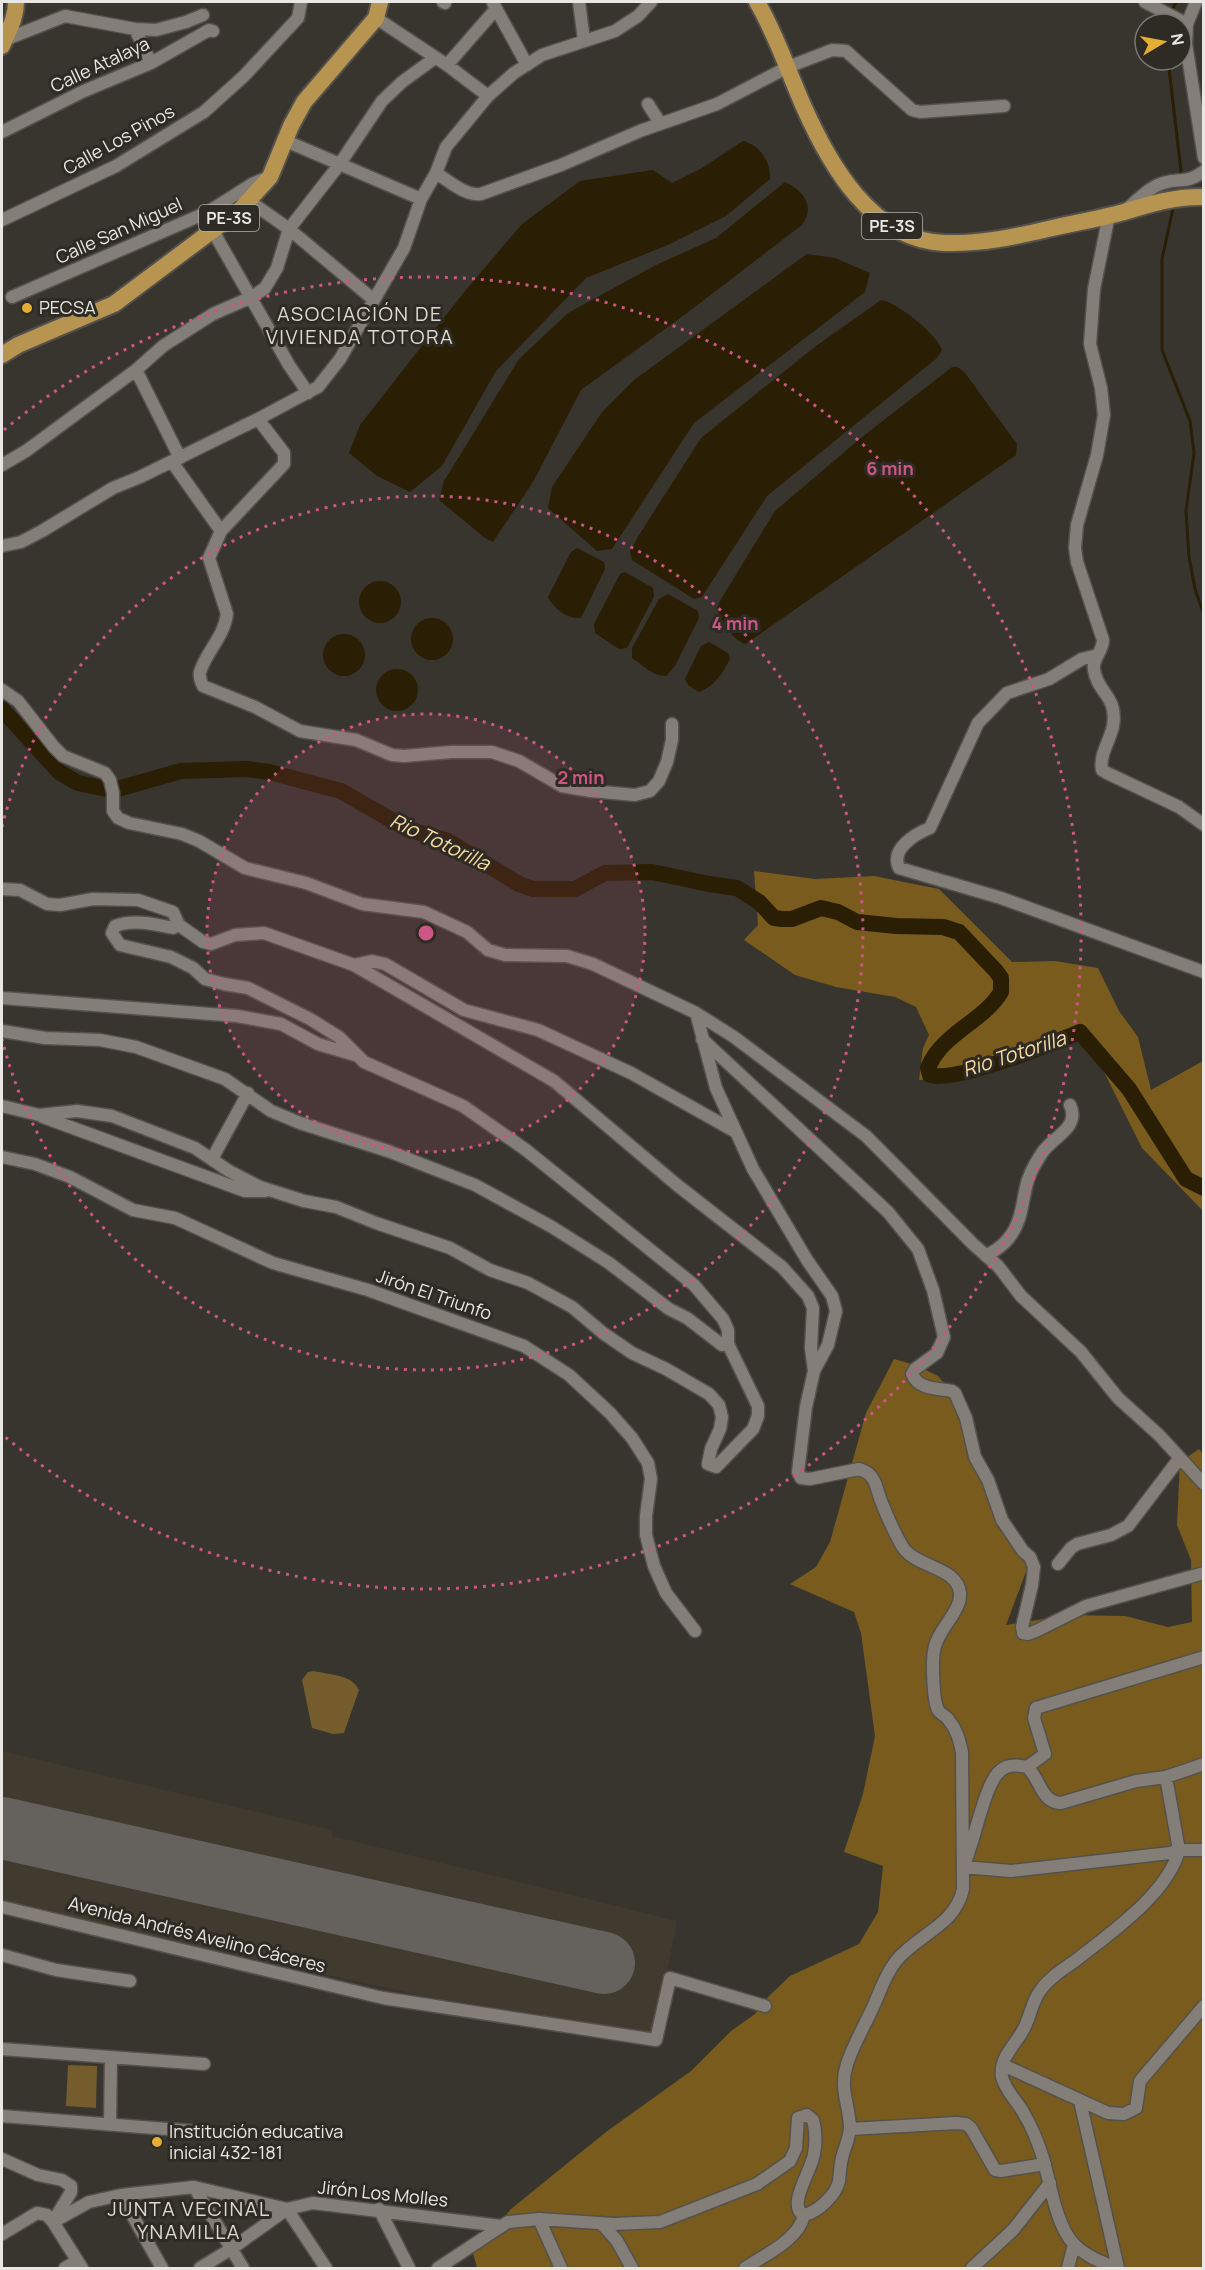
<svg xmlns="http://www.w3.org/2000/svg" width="1205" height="2270" font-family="Manrope,sans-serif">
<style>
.built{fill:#413b2f}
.green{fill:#745c2d}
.forest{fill:#795c1d}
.water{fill:#2a1e04}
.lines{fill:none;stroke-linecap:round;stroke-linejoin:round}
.stream{stroke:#2a1e04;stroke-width:3}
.river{stroke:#2a1e04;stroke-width:16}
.runway{stroke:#65625d;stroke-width:62}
.minor-casing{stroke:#54514c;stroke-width:15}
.highway-casing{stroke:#54514c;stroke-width:20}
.minor{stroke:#837f78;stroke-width:12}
.highway{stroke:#b7944f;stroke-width:16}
.ring{fill:none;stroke:#ce5684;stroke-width:3;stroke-dasharray:3 6}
.poi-dot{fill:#e4ae35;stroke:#2e2b25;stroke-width:2}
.labels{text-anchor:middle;stroke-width:6;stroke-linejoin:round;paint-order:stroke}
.shield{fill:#2e2b25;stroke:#b1afaa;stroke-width:1.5}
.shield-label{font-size:16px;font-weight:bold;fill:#e9e7e3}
.street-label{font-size:18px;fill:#e9e7e3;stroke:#2e2b25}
.poi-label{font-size:18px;fill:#e9e7e3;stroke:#2e2b25;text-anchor:start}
.neighbourhood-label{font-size:20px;letter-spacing:1.5px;fill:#ddd9d1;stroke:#2e2b25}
.water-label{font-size:20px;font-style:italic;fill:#fbdba0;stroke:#2e2b25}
.centre{fill:#ce5684;stroke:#2e2b25;stroke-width:3}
.ring-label{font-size:18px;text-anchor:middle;font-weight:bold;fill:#ce5684;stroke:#2e2b25;stroke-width:6;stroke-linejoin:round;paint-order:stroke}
</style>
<rect width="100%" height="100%" fill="#38352f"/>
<path class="built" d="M 2,1751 L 332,1830 L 332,1836 L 677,1921 L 654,2037 L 556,2017 L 424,1996 L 2,1904 Z"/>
<path class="green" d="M 314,1671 C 329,1675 352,1674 359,1690 L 344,1733 L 333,1734 L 312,1728 L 302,1680 L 308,1672 Z
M 68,2065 L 97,2066 L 96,2108 L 66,2106 Z"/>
<path class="forest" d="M 754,871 L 815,879 L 874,876 L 939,889 L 1012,962 L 1055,961 L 1098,968 L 1119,1011 L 1138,1037 L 1151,1090 L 1203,1061 L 1203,1211 L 1142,1148 L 1093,1050 L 1078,1036 L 1060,1037 L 1044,1043 L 1002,1068 L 957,1077 L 919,1080 L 923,1048 L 929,1035 L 916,1007 L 895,997 L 836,987 L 795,975 L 744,940 L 758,925 Z
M 894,1359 L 915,1365 L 938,1376 L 953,1394 L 987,1467 L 994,1509 L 1018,1533 L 1030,1561 L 1006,1625 L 1068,1615 L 1125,1616 L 1168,1627 L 1192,1622 L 1191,1560 L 1177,1525 L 1180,1462 L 1199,1449 L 1204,1456 L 1203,2268 L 477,2268 L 473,2253 L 511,2209 L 606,2132 L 691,2071 L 731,2031 L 755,2014 L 769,1996 L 790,1976 L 859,1944 L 878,1912 L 883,1866 L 844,1852 L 863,1794 L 875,1736 L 861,1633 L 854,1612 L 790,1584 L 816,1567 L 830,1542 L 866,1413 Z"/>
<path class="water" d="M 743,141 C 760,145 771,162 770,179 L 726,216 L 670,244 L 586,278 L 496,371 L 442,466 L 410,492 L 377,476 L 349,453 L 360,425 L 465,291 L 522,224 L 580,181 L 653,170 L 672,183 L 702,168 Z
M 785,182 C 803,190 816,206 802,225 L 687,313 L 581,390 L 533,482 L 493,542 L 485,538 L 439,500 L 444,481 L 519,359 L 568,313 L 656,265 L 716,238 Z
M 807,254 L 835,258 L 870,273 L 865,292 L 694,423 L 612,549 L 597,551 L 548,508 L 552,487 L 602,412 L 634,380 Z
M 881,300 C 897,302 938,335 942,350 L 937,358 L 767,496 L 702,597 L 694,599 L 632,560 L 630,551 L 639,535 L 701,438 L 816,346 Z
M 952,367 L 958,367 L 965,373 L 1017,444 L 1016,455 L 750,641 L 745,644 C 732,639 721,621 717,608 L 721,599 L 775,511 L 862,437 Z
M 577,548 L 604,562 L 605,569 L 581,618 C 567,619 554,609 548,597 L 571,552 Z
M 625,572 L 653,588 L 654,597 L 627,648 L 619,649 L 595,633 L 594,624 L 620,574 Z
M359 602a21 21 0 1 1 42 0a21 21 0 1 1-42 0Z
M 668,594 L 698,611 L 699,618 L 675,666 L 666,676 C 652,676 643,665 632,658 L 632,648 L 659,599 Z
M411 639a21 21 0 1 1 42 0a21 21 0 1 1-42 0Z
M323 655a21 21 0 1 1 42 0a21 21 0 1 1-42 0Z
M 709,642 L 728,653 L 730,658 C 725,671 714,687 699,692 L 688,685 L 685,679 L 701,646 Z
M376 690a21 21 0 1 1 42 0a21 21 0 1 1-42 0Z"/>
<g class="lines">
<path class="stream" d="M 1172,11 L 1176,2
M 1168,60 L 1181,171 L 1179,177
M 1174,204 L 1162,259 L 1162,350 L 1190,421 L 1194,453 L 1186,511 L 1189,557 L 1195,589 L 1204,615"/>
<path class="river" d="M 2,709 L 59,772 L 78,783 L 111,790
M 114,790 L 181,771 L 247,769 L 269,772 L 341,791 L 407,829 L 448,841 L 519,884 L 533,889 L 575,889 L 605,873 L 652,872 L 709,884 L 737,888 L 759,902 L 774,918 L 782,919 L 792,919 L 821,908 L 838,912 L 857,922 L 896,926 L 943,927 L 959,932 L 996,971 L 1001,978 L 1001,992 C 983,1022 942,1033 928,1068 L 930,1075 C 955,1083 1053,1043 1080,1032 L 1129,1089 L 1186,1179 L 1204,1188"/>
<path class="runway" d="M 2,1828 L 604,1963"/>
<defs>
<path id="minor" d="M 443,2 L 445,3
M 579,2 L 584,40
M 1145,2 L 1187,24
M 1196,2 L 1187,24 L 1186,44 L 1204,158
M 493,3 L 527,65
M 376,18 L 447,65 L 488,96
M 135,29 L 151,63
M 2,41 L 65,16 L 135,29 L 156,30 L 186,22 L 203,15
M 447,65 L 496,9
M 648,104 L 660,123
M 2,132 L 84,91 L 151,63 L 209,30 L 213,31
M 286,141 L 421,199
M 436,173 C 449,181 465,196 481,194 L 561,165 L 640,131 L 717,104 L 788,67 L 832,50 L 846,51 L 912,110 L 920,112 L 1004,106
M 248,200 L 289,229 L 374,300
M 1128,208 C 1139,199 1149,187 1163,183 C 1182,177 1185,185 1204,171
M 1109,215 L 1094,289 L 1090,344 L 1101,388 L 1104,415 L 1097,455 L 1077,525 L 1075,548 L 1077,562 L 1103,640 C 1103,651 1092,659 1094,670 C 1098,694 1118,696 1113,726 C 1110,741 1099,755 1102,770 L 1107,773 L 1179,807 L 1204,825
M 2,220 L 116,166 L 204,112 L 244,76 L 298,18 L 301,2
M 213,231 L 289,365 L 308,393
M 12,297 L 208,212 L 252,184 L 266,178
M 136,370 L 180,458
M 258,419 L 284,453 L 284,464 L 221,531 L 209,558 L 227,614 C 224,637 206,652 200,672 C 199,677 201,682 203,686 L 255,707 L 300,731 L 356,740 L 392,755 L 404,756 L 451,752 L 492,752 L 519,761 L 562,786 L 591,791 L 635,795 L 650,791 L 659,781 L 667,762 L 672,740 L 672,724
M 172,462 L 221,531
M 2,465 L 26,451 L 136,370 L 163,346 L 213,314 L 252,297 L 265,288 L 277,268 L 289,229 L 339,165 L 382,101 L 402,82 L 435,58
M 2,546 L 21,542 L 42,531 L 113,488 L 140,477 L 258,419 L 318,387 L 340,359 L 404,248 L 421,199 L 436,173 L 446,147 L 488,96 L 514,73 L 542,55 L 615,31 L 638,16 L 651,2
M 1098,655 L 1082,659 L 1049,679 L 1007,693 L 978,723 L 930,828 C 915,834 890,849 899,868 L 1001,898 L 1204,972
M 2,690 L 18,701 L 54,747 L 63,756 L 105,773 L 110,780 L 113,793 L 113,811 L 118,818 L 129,823 L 182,834 L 199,841 L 245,868 L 306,883 L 362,904 L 424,912 L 467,932 L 488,950 L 505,955 L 567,956 L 593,964 L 696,1013 L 734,1037 L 866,1136 L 974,1245 L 998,1266 L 1021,1296 L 1081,1352 L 1118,1398 L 1159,1435 L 1204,1484
M 2,889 L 20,890 L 47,904 L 60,905 L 93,899 L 138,900 L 173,912 L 179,925
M 354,965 L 372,961 L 385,964 L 464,1010 L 538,1030 L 631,1073 L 736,1132
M 2,998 L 237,1016 L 281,1024 L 318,1044 L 355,1055
M 696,1013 L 716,1088 L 753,1169 L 807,1260 L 832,1296 L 836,1311 L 828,1345 L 814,1371 L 806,1407 L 798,1472 L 801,1478 L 810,1479 L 859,1469 C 865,1471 870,1473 873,1479 C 877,1485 878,1494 881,1501 C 887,1516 894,1532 902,1546 C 915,1568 957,1566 960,1593 C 962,1611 936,1631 934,1651 C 932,1662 933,1701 938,1710 C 940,1713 945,1716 948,1719 C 957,1730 959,1739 962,1752 L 963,1889 C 955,1926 918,1934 896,1961 C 885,1975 881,1989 874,2005 C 865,2025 854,2043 847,2064 C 839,2089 849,2103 850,2127 C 850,2137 844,2149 842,2158 C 840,2166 840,2173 839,2181 C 836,2195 818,2212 804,2215
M 2,1031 L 45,1038 L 100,1040 L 136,1047 L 225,1079 L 271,1111 L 300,1123 L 388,1151 L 475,1185 L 552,1227 L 609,1263 L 669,1309 L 687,1318 L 722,1345 L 728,1344 L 728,1330 L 723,1319 L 694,1285 L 526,1150 L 463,1106 L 364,1062 L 339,1037 L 310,1019 L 248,988 L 224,984 L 205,979 L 193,968 L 171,957 L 120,945 L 112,933 L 115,926 C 133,919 154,924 173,928 L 179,925 L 203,942 L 211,944 L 235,935 L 264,933 L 354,965 L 554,1081 L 677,1185 L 782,1267 L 808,1296 L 813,1308 L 811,1348 L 814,1371
M 702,1039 L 888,1212 L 918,1249 L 933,1290 L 944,1337 L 937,1353 L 915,1369 L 912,1374 C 919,1390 937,1388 952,1391 L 955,1393 L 966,1418 L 975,1457 L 988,1480 L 1002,1520 L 1023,1551 L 1030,1557 L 1034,1567 L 1032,1585 L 1022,1627 L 1023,1633 L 1028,1634 L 1036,1631 L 1086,1606 L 1204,1573
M 2,1106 L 39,1115 L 77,1111 L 112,1116 L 195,1148 L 229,1171 L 260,1187 L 304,1201 L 336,1207 L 376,1223 L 450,1248 L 490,1270 L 528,1283 L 572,1307 L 603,1333 L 632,1353 L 666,1369 L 709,1394 L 719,1405 L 722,1417 L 720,1429 L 711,1449 L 708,1464 L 716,1467 L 753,1429 L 758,1416 L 758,1406 L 728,1344
M 43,1117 L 245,1191 L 265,1191
M 2,1157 L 35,1164 L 70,1177 L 133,1210 L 175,1218 L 273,1263 L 368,1290 L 524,1346 L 569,1375 L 610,1413 L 632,1438 L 648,1463 L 651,1479 L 646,1516 L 646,1535 L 654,1566 L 666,1593 L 695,1631
M 212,1159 L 248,1093
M 986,1256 C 994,1251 1002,1247 1008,1239 C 1021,1224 1022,1205 1026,1187 C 1028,1176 1036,1162 1042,1153 C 1052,1137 1081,1128 1070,1105
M 1058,1564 L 1071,1548 L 1077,1544 L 1111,1535 L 1128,1526 L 1179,1459
M 1204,1764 L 1166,1777 L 1136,1781 L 1061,1803 C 1040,1802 1041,1779 1027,1767 C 1019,1765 1007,1764 1000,1771 C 984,1784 974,1845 963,1867 L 1011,1871 L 1170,1853 L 1179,1850 L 1204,1850
M 1027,1767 L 1045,1754 L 1034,1718 L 1036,1708 L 1204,1657
M 2,1907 L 383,1998 L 656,2040 L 670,1978 L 765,2006
M 2,1955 L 56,1970 L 130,1981
M 2,2049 L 204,2064
M 1003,2065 L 1108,2113 L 1124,2114 L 1136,2108 L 1140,2081 L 1204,2006
M 1080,2101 L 1118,2268
M 2,2116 L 192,2131
M 110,2124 L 111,2058
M 850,2129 L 957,2123 L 966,2124 L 971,2128 L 995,2170 L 1001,2171 L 1045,2164
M 2,2159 L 38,2175 L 62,2180 L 71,2186 L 71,2192 L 54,2220
M 194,2187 L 243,2268
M 121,2195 L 162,2268
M 379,2209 L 409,2268
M 539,2219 L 561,2268
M 53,2222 L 89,2202 L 121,2195 L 194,2187 L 287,2209 L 313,2203 L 501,2226
M 601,2223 L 617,2241 L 632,2268
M 2,2234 L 37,2213 L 47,2215 L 53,2222 L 82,2268
M 65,2268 L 77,2261
M 200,2268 L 231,2249 L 287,2209 L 326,2268
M 438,2268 L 508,2222 L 539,2219 L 614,2224 L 660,2222 L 757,2184 L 790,2161 L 796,2148 L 798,2118 L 807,2115 L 813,2120 C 816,2131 816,2143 814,2154 C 812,2170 786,2206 804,2215
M 745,2268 C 764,2255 799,2240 804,2215
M 972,2268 L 1013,2230 L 1050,2183
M 1068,2268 L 1074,2244
M 1116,2268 C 1101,2262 1085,2256 1073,2243 C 1056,2225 1050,2182 1043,2158 C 1038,2142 1032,2127 1023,2112 C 1017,2101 1005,2090 1002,2077 C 999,2059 1014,2046 1022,2032 C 1030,2020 1031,2003 1040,1991 C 1048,1979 1063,1969 1075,1961 C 1109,1934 1168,1894 1179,1850 L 1166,1777"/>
<path id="highway" d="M 757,2 C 776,34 788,71 803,105 C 829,164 872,241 945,243 C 981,244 1014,237 1048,229 C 1073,223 1099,219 1124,212 C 1150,204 1176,196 1204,197
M 2,46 C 8,31 16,19 16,2
M 2,355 L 18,345 L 114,304 L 241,209 L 270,177 L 291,126 L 304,102 L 376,18 L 380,2"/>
</defs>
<use href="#minor" class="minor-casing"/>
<use href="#highway" class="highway-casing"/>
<use href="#minor" class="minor"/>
<use href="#highway" class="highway"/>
</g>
<circle cx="426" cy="933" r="219" fill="#ce5684" fill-opacity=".12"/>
<g class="ring">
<circle cx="426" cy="933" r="219"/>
<path d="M2 827A437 437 0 1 1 2 1039"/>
<path d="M4 430A656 656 0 1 1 4 1436"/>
</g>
<g class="poi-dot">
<circle cx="27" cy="308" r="6"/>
<circle cx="157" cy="2142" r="6"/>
</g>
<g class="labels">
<g class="shield">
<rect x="199" y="205" width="60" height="26" rx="4.5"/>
<rect x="862" y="213" width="60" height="26" rx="4.5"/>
</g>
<g class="shield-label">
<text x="229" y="224">PE-3S</text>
<text x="892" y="232">PE-3S</text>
</g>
<g class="street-label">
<text transform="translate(100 65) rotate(-25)" y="6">Calle Atalaya</text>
<text transform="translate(119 140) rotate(-29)" y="6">Calle Los Pinos</text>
<text transform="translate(119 231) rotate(-24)" y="6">Calle San Miguel</text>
<text transform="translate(434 1295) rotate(19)" y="6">Jirón El Triunfo</text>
<text transform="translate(197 1935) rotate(14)" y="6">Avenida Andrés Avelino Cáceres</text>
<text transform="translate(383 2194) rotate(6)" y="6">Jirón Los Molles</text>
</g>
<g class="poi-label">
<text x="39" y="314">PECSA</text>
<text x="169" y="2138">Institución educativa<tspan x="169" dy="21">inicial 432-181</tspan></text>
</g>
<g class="neighbourhood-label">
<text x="360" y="321">ASOCIACIÓN DE<tspan x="360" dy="23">VIVIENDA TOTORA</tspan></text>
<text x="189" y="2216">JUNTA VECINAL<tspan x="189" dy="23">YNAMILLA</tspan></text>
</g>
<g class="water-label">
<text transform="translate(440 842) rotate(25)" y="7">Rio Totorilla</text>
<text transform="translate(1014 1054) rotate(-18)" y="7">Rio Totorilla</text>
</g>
</g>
<circle cx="426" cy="933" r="9" class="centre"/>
<g class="ring-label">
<text x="890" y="475">6 min</text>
<text x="735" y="630">4 min</text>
<text x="581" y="784">2 min</text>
</g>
<rect width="1205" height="2270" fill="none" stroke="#e9e7e3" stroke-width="6"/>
<g transform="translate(1163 42) rotate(80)"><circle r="28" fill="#2e2b25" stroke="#797671" stroke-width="1.5"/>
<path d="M0-4.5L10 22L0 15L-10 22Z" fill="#e4ae35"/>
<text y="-9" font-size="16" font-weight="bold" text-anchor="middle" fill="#e9e7e3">N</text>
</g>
</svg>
